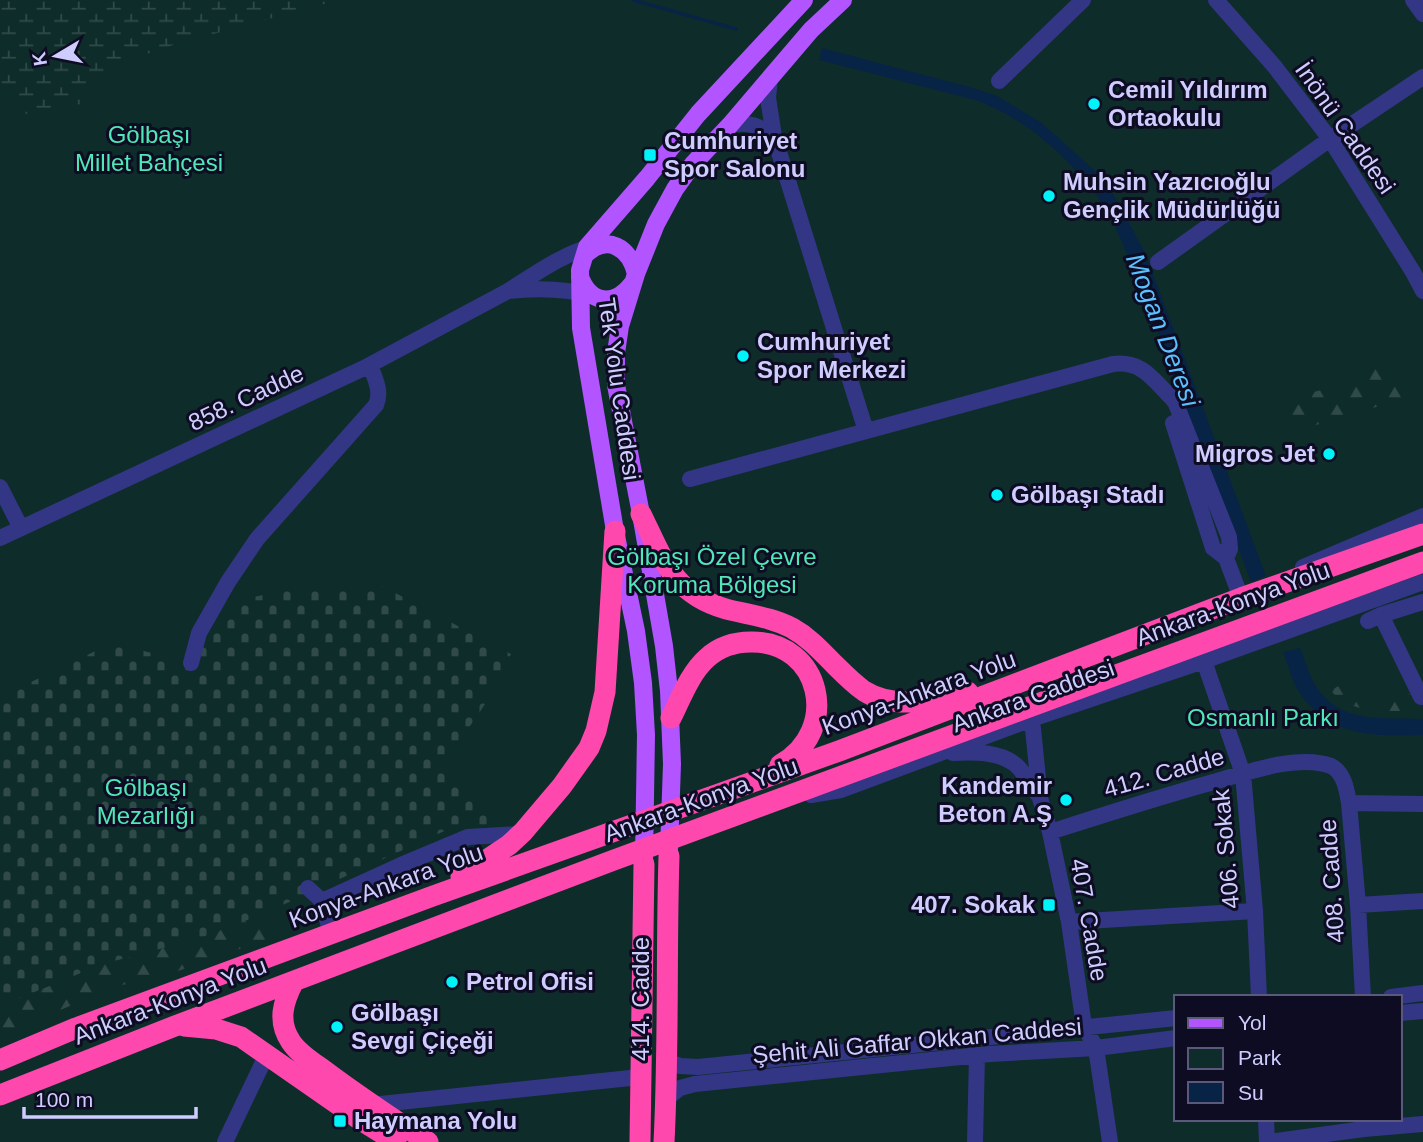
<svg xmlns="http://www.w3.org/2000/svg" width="1423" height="1142" font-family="Arial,sans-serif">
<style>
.green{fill:#0e2d2a;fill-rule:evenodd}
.forest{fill:url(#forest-firs)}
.wetland{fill:url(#wetland-marsh)}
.cemetery{fill:url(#cemetery-stones)}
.water{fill:#072346}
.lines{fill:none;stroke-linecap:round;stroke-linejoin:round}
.stream{stroke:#072346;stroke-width:3.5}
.minor{stroke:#333685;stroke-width:16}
.major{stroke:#b254ff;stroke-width:18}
.highway{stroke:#ff48ae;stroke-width:21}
.poi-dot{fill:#00f3f8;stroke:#0e0c23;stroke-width:2.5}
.labels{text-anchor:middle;stroke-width:6;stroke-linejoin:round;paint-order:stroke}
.poi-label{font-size:24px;font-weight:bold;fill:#cfcdff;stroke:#0e0c23;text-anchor:start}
.street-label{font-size:24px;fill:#cfcdff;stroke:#0e0c23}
.park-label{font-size:24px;fill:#50e8b6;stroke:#0e0c23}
.water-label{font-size:26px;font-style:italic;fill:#5bc0ff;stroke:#0e0c23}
</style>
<defs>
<pattern id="forest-firs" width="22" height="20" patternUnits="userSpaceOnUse" patternTransform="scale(1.75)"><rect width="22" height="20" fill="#0e2d2a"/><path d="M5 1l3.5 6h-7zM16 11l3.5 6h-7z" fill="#304a4a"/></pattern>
<pattern id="wetland-marsh" width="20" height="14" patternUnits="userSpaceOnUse" patternTransform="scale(1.75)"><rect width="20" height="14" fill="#0e2d2a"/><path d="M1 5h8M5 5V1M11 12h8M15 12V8" fill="none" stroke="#304a4a"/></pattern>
<pattern id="cemetery-stones" width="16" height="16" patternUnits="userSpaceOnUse" patternTransform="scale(1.75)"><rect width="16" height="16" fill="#0e2d2a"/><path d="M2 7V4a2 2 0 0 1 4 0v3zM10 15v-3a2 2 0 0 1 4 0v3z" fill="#304a4a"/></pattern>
</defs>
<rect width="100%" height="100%" fill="#0e0c23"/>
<path class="green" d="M 0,0 L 1423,0 L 1423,1142 L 0,1142 ZM 1176,997 L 1400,997 L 1400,1119 L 1176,1119 Z"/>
<path class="forest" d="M 1390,363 L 1398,391 L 1423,384 L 1423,393 L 1286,434 C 1283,421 1278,407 1289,398 L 1354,382 L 1352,370 Z
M 1348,681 L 1360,708 L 1377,700 L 1381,707 L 1409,694 L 1414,704 L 1423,707 L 1423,711 C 1392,710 1349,717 1329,688 L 1333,689 Z
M 263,914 L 273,937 L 170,974 L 118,986 L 0,1035 L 0,1006 L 103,964 L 197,939 Z"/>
<path class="wetland" d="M 0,0 L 339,0 L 176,44 L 120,63 L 101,76 L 81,104 L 26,114 L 11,96 L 0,87 Z"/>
<path class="cemetery" d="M 382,586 L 511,654 C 496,694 469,727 444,762 L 444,771 L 449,781 L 503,827 L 489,829 L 464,822 L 263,914 L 197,939 L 103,964 L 0,1006 L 0,697 L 112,643 L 195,664 L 202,644 L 240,600 L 282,591 Z"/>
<path class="water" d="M 822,48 L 973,88 L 997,96 L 1042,123 L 1105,180 L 1126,217 L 1145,253 L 1266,576 L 1251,582 L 1140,284 L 1114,224 L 1092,187 L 1060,154 L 1033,131 L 1006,114 L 979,101 L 819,60 Z
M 1300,648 C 1304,658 1307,669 1312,679 C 1335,725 1379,717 1423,719 L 1423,735 C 1386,735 1354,739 1322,716 C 1311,708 1300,696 1294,683 C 1290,673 1287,662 1283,652 Z"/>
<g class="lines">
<path class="stream" d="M 633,0 L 736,29"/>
<path class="minor" d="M 1216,0 L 1275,67 L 1330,139 L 1413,272 L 1423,291
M 1413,0 L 1423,14
M 999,81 L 1083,0
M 730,125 C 748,121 759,126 774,136 L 768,98 L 770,78
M 774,136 L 866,431
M 1158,262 L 1330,139 L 1423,77
M 592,296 C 564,288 537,288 508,291 C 532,276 568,250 596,246
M 1173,423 L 1213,548 L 1226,558 L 1241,598
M 690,479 L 1113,364 C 1138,361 1149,374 1165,391 C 1169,396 1173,398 1176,404 L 1229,537 L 1230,549 L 1226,558
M 0,487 L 21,528
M 0,538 L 364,368 L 508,291
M 1303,567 L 1423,516
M 1381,615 L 1421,697
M 1368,621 L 1381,615 L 1423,602
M 1204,661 L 1243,774 L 1255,911 L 1259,997
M 191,663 L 199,633 L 228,582 L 257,539 L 376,405 C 382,391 375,379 370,365
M 1032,719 L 1040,798 L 1050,832 L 1069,922 L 1084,1026 L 1096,1048 L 1110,1142
M 953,753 C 974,752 1003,751 1019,768 C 1026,776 1032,787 1039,796
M 811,795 L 841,790 L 1032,719 L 1204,661 L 1423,582
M 1349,803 L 1423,804
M 1050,832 C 1103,815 1156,798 1210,783 C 1243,774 1298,753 1331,766 C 1344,772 1347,791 1349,803 L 1358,905 L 1363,997
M 308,888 L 322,901
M 1358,905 L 1423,901
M 1069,922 L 1255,911
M 331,934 L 322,901 L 401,865 L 468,837 L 520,834
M 1391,997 L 1423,993
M 1400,1013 L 1423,1011
M 667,1061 L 680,1066 L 698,1067 L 1176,1018
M 666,1099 L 680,1088 L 695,1084 L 990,1054 L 1096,1048 L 1176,1038
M 369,1107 L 371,1105 L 640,1077
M 1266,1119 L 1267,1142
M 225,1142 L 267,1054
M 975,1142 L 977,1055
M 1268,1142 L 1364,1129 L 1423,1124"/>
<path class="major" d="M 585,255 C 607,233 630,248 636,274
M 580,277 C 590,304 614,307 632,284
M 669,850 L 672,764 L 669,691 L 664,646 L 641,514 L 616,385 L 616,353 L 620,326 L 636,274 L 656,224 L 675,189 L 693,164 L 730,125 L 811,30 L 843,0
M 644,860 L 646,735 L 643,683 L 636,631 L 615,531 L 581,328 L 580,270 L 587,247 L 647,178 L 698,114 L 804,0"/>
<path class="highway" d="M 641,514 C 663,559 673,594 726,609 C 749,615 771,617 792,628 C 810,638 822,652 836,666 C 845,675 854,684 864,691 C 896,711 935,699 968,692
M 671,718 C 681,698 690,673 707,658 C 719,647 734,642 751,642 C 821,641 842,730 780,765
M 461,877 L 509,845 L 523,832 L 562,786 L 589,748 L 596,731 L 605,692 L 615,531
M 294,981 C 283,1002 277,1021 291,1042 C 299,1054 314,1063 325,1071 C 358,1096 393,1119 428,1142
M 184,1026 L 216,1029 L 241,1037 L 356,1117 L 396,1142
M 0,1060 L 76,1028 L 433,896 L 839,751 L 1241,598 L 1423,534
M 0,1095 L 175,1026 L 614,860 L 1423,562
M 640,1142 L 644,864
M 664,1142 C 669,1047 666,952 669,856"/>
</g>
<g class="poi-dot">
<circle cx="1094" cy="104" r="7"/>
<rect x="643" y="148" width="14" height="14" rx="3.5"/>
<circle cx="1049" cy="196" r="7"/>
<circle cx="743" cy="356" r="7"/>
<circle cx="1329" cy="454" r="7"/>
<circle cx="997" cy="495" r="7"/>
<circle cx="1066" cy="800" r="7"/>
<rect x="1042" y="898" width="14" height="14" rx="3.5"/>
<circle cx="452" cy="982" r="7"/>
<circle cx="337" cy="1027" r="7"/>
<rect x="333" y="1114" width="14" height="14" rx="3.5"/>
</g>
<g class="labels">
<g class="poi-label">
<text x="1108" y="98">Cemil Yıldırım<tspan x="1108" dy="28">Ortaokulu</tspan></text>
<text x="664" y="149">Cumhuriyet<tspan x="664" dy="28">Spor Salonu</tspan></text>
<text x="1063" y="190">Muhsin Yazıcıoğlu<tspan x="1063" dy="28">Gençlik Müdürlüğü</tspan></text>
<text x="757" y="350">Cumhuriyet<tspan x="757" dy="28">Spor Merkezi</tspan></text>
<text x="1315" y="462" text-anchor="end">Migros Jet</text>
<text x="1011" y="503">Gölbaşı Stadı</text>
<text x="1052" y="794" text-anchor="end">Kandemir<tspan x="1052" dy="28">Beton A.Ş</tspan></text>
<text x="1035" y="913" text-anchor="end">407. Sokak</text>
<text x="466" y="990">Petrol Ofisi</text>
<text x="351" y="1021">Gölbaşı<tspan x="351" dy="28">Sevgi Çiçeği</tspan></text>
<text x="354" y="1129">Haymana Yolu</text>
</g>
<g class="street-label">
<text transform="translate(1345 128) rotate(55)" y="8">İnönü Caddesi</text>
<text transform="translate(619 389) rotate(82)" y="8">Tek Yolu Caddesi</text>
<text transform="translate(246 398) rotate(-25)" y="8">858. Cadde</text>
<text transform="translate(1233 604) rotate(-20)" y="8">Ankara-Konya Yolu</text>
<text transform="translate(919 693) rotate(-20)" y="8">Konya-Ankara Yolu</text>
<text transform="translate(1033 696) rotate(-20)" y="8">Ankara Caddesi</text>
<text transform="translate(1164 773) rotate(-16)" y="8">412. Cadde</text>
<text transform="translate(701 800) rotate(-20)" y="8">Ankara-Konya Yolu</text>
<text transform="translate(1226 849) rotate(-95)" y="8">406. Sokak</text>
<text transform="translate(1332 881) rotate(-94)" y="8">408. Cadde</text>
<text transform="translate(386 886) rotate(-20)" y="8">Konya-Ankara Yolu</text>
<text transform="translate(1089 920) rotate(80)" y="8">407. Cadde</text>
<text transform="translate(641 999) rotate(-90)" y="8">414. Cadde</text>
<text transform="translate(170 1001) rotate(-21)" y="8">Ankara-Konya Yolu</text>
<text transform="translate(917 1041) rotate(-5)" y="8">Şehit Ali Gaffar Okkan Caddesi</text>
</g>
<g class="park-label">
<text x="149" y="143">Gölbaşı<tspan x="149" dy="28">Millet Bahçesi</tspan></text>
<text x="712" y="565">Gölbaşı Özel Çevre<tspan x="712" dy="28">Koruma Bölgesi</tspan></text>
<text x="1263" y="726">Osmanlı Parkı</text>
<text x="146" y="796">Gölbaşı<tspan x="146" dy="28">Mezarlığı</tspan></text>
</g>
<g class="water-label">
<text transform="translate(1163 330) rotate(69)" y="9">Mogan Deresi</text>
</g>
</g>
<rect x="1174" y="995" width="228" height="126" fill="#0e0c23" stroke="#5b597b" stroke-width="2"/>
<rect x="1188" y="1018" width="35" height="10" fill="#b254ff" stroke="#5b597b" stroke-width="2"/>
<text x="1238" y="1030" font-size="21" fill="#cfcdff">Yol</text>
<rect x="1188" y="1048" width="35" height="21" fill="#0e2d2a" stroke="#5b597b" stroke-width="2"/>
<text x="1238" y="1065" font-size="21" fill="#cfcdff">Park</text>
<rect x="1188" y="1082" width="35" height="21" fill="#072346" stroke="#5b597b" stroke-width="2"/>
<text x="1238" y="1100" font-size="21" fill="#cfcdff">Su</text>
<g transform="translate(56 56) rotate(260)" stroke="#0e0c23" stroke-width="5" paint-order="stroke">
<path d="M0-5L12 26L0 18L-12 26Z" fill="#cfcdff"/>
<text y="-10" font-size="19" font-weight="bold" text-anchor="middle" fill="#cfcdff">K</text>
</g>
<path d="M24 1107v10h172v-10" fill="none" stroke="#cfcdff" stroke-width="3.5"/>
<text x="35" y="1107" font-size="21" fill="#cfcdff" stroke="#0e0c23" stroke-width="5" paint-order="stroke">100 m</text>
</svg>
